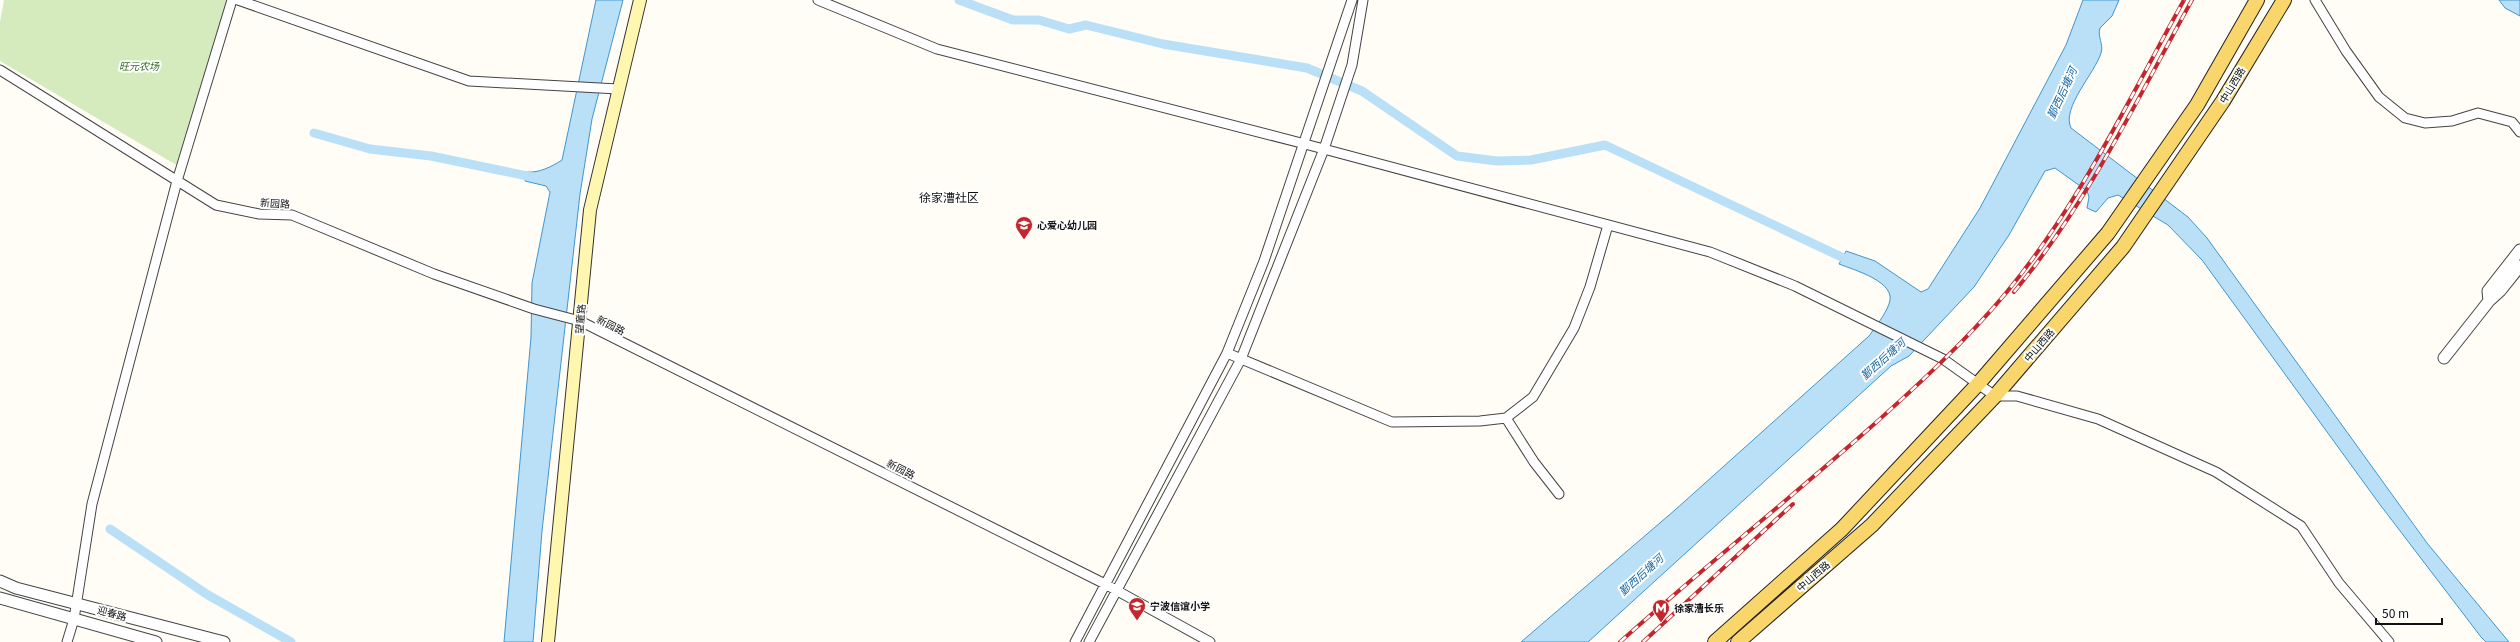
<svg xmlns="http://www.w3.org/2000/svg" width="2520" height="642" font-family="Georgia,'Noto Sans SC',serif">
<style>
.green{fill:#d5ebbd}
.water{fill:#b9e0f7;stroke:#3f96cf}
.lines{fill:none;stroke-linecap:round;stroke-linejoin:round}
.canal{stroke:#b9e0f7;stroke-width:9}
.minor-casing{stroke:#444;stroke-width:11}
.tertiary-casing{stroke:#444;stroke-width:13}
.secondary-casing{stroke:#333;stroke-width:14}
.primary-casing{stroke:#222;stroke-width:16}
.minor{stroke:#fff;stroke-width:9}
.tertiary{stroke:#fff;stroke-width:11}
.secondary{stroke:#fff6b0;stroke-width:12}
.primary{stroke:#f9d66b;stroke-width:14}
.rail-casing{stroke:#c4262e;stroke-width:4}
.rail{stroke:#fff;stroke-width:2.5;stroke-dasharray:8;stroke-linecap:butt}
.labels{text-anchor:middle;stroke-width:4;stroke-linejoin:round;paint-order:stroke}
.park-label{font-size:10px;font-style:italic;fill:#2f6b1f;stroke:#fff}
.street-label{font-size:10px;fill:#111;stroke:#fff}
.poi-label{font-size:10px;font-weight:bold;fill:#111;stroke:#fff;text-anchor:start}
.water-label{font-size:11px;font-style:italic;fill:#1768a6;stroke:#fff}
.quarter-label{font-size:12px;fill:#111;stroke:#fff}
</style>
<rect width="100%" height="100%" fill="#fffdf5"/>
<path class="green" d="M 4,0 L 229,0 L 178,166 L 0,61 L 0,22 Z"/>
<path class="water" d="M 596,0 L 623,0 L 592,119 L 580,194 L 542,531 L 533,642 L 504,642 L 531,337 L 532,283 L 550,192 L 546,186 L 525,181 L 527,172 C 539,173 551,167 562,160 Z
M 2083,0 L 2119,0 L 2112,16 L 2100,28 C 2097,36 2104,45 2101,53 C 2095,73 2061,108 2071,128 L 2188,217 L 2207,238 L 2427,543 L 2509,642 L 2486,642 L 2481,637 L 2378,502 L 2202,260 L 2168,225 L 2118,195 L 2108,198 L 2096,212 L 2087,208 L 2089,197 L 2087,191 L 2055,168 L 2045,171 L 2009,235 L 1974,287 L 1909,356 L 1891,366 L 1588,642 L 1521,642 L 1675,510 L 1869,336 C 1876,326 1885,315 1889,304 C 1898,282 1854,270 1839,264 L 1846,251 L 1875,261 L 1921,292 L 1928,289 L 1980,208 L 2066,45 Z
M 2499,0 L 2520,0 L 2520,16 L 2505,8 Z"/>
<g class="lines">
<path class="canal" d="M 959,0 L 1013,20 L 1039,20 L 1069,29 L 1086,25 L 1163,44 L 1307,68 L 1362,91 L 1457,156 L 1497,161 L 1531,160 L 1605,145 L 1852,262
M 314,133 L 370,149 L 431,156 L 537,178
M 110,529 L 208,595 L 291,642"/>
<defs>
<path id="minor" d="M 238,0 L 469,81 L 618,89
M 818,0 L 937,49 L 1305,144 L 1710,252 L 1795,286 L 1943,359 L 1995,396 L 2017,396 L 2098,419 L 2216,472 L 2301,526 L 2339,583 L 2389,642
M 2315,0 L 2346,51 L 2379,97 L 2405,118 L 2425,123 L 2452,121 L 2478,113 L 2512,122 L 2520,132
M 0,70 L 216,205 L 259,214 L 292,215 L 434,274 L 534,309 L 580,321 L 1105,584 L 1210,642
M 1227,353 L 1392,422 L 1480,421 L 1506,418 L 1533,397 L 1574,328 L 1590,287 L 1608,225
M 1506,418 L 1534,462 L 1559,494
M 67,642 L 74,619 L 92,504 L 177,181 L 232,0
M 1075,642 L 1227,353 L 1264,261 L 1352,0
M 1089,642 L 1241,359 L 1324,149 L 1352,65 L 1363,0"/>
<path id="tertiary" d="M 2489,301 L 2488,291 L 2520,250
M 2444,358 L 2489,301 L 2500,291 L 2520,266
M 0,581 L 16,588 L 224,642
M 0,598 L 156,642"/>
<path id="secondary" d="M 548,642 L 590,210 L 640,0"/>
<path id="primary" d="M 1715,642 L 1842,529 L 1978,384 L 2108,233 L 2197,105 L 2257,0
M 1738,642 L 1872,525 L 1995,396 L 2123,247 L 2223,101 L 2284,0"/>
</defs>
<use href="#minor" class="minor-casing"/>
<use href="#tertiary" class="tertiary-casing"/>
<use href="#secondary" class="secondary-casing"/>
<use href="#primary" class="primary-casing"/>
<use href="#minor" class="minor"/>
<use href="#tertiary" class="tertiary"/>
<use href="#secondary" class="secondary"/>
<use href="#primary" class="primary"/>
<defs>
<path id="rail" d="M 2014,292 C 2087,204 2137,100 2192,0
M 1620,642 C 1702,569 1788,500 1871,427 C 1918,385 1965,342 2006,293 C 2079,205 2129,99 2184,0
M 1643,642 L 1793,504"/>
</defs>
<use href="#rail" class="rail-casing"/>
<use href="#rail" class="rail"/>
</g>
<defs>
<symbol id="school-pin" viewBox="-11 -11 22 30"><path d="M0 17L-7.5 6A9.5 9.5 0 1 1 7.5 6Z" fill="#c4262e" stroke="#fff"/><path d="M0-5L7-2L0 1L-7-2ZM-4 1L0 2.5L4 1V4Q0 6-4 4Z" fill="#fff"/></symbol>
<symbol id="metro-pin" viewBox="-11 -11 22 30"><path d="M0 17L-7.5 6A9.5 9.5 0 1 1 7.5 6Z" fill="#c4262e" stroke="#fff"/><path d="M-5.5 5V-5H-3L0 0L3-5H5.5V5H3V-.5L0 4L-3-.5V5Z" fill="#fff"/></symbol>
</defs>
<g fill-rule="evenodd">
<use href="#school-pin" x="1014" y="215" width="20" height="27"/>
<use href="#school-pin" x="1127" y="596" width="20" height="27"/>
<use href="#metro-pin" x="1651" y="598" width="20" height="27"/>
</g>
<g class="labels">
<g class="park-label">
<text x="139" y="70">旺元农场</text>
</g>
<g class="street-label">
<text transform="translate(2232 85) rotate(-59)" y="4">中山西路</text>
<text transform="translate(275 203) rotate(4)" y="4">新园路</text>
<text transform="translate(580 319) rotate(-85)" y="4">望童路</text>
<text transform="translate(611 325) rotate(27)" y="4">新园路</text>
<text transform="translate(2039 345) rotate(-49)" y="4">中山西路</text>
<text transform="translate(901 469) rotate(27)" y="4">新园路</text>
<text transform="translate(1813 576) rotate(-41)" y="4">中山西路</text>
<text transform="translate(112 613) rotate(15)" y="4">迎春路</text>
</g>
<g class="poi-label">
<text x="1037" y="229">心爱心幼儿园</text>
<text x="1150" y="610">宁波信谊小学</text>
<text x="1674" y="612">徐家漕长乐</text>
</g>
<g class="water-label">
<text transform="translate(2062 93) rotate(-65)" y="4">鄞西后塘河</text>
<text transform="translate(1883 359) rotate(-42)" y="4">鄞西后塘河</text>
<text transform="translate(1641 575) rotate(-42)" y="4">鄞西后塘河</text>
</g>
<g class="quarter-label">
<text x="949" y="202">徐家漕社区</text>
</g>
</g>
<path d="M2376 618v6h66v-6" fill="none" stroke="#111111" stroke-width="2"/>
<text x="2382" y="618" font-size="12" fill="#111111" stroke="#ffffff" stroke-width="3" paint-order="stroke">50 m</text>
</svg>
